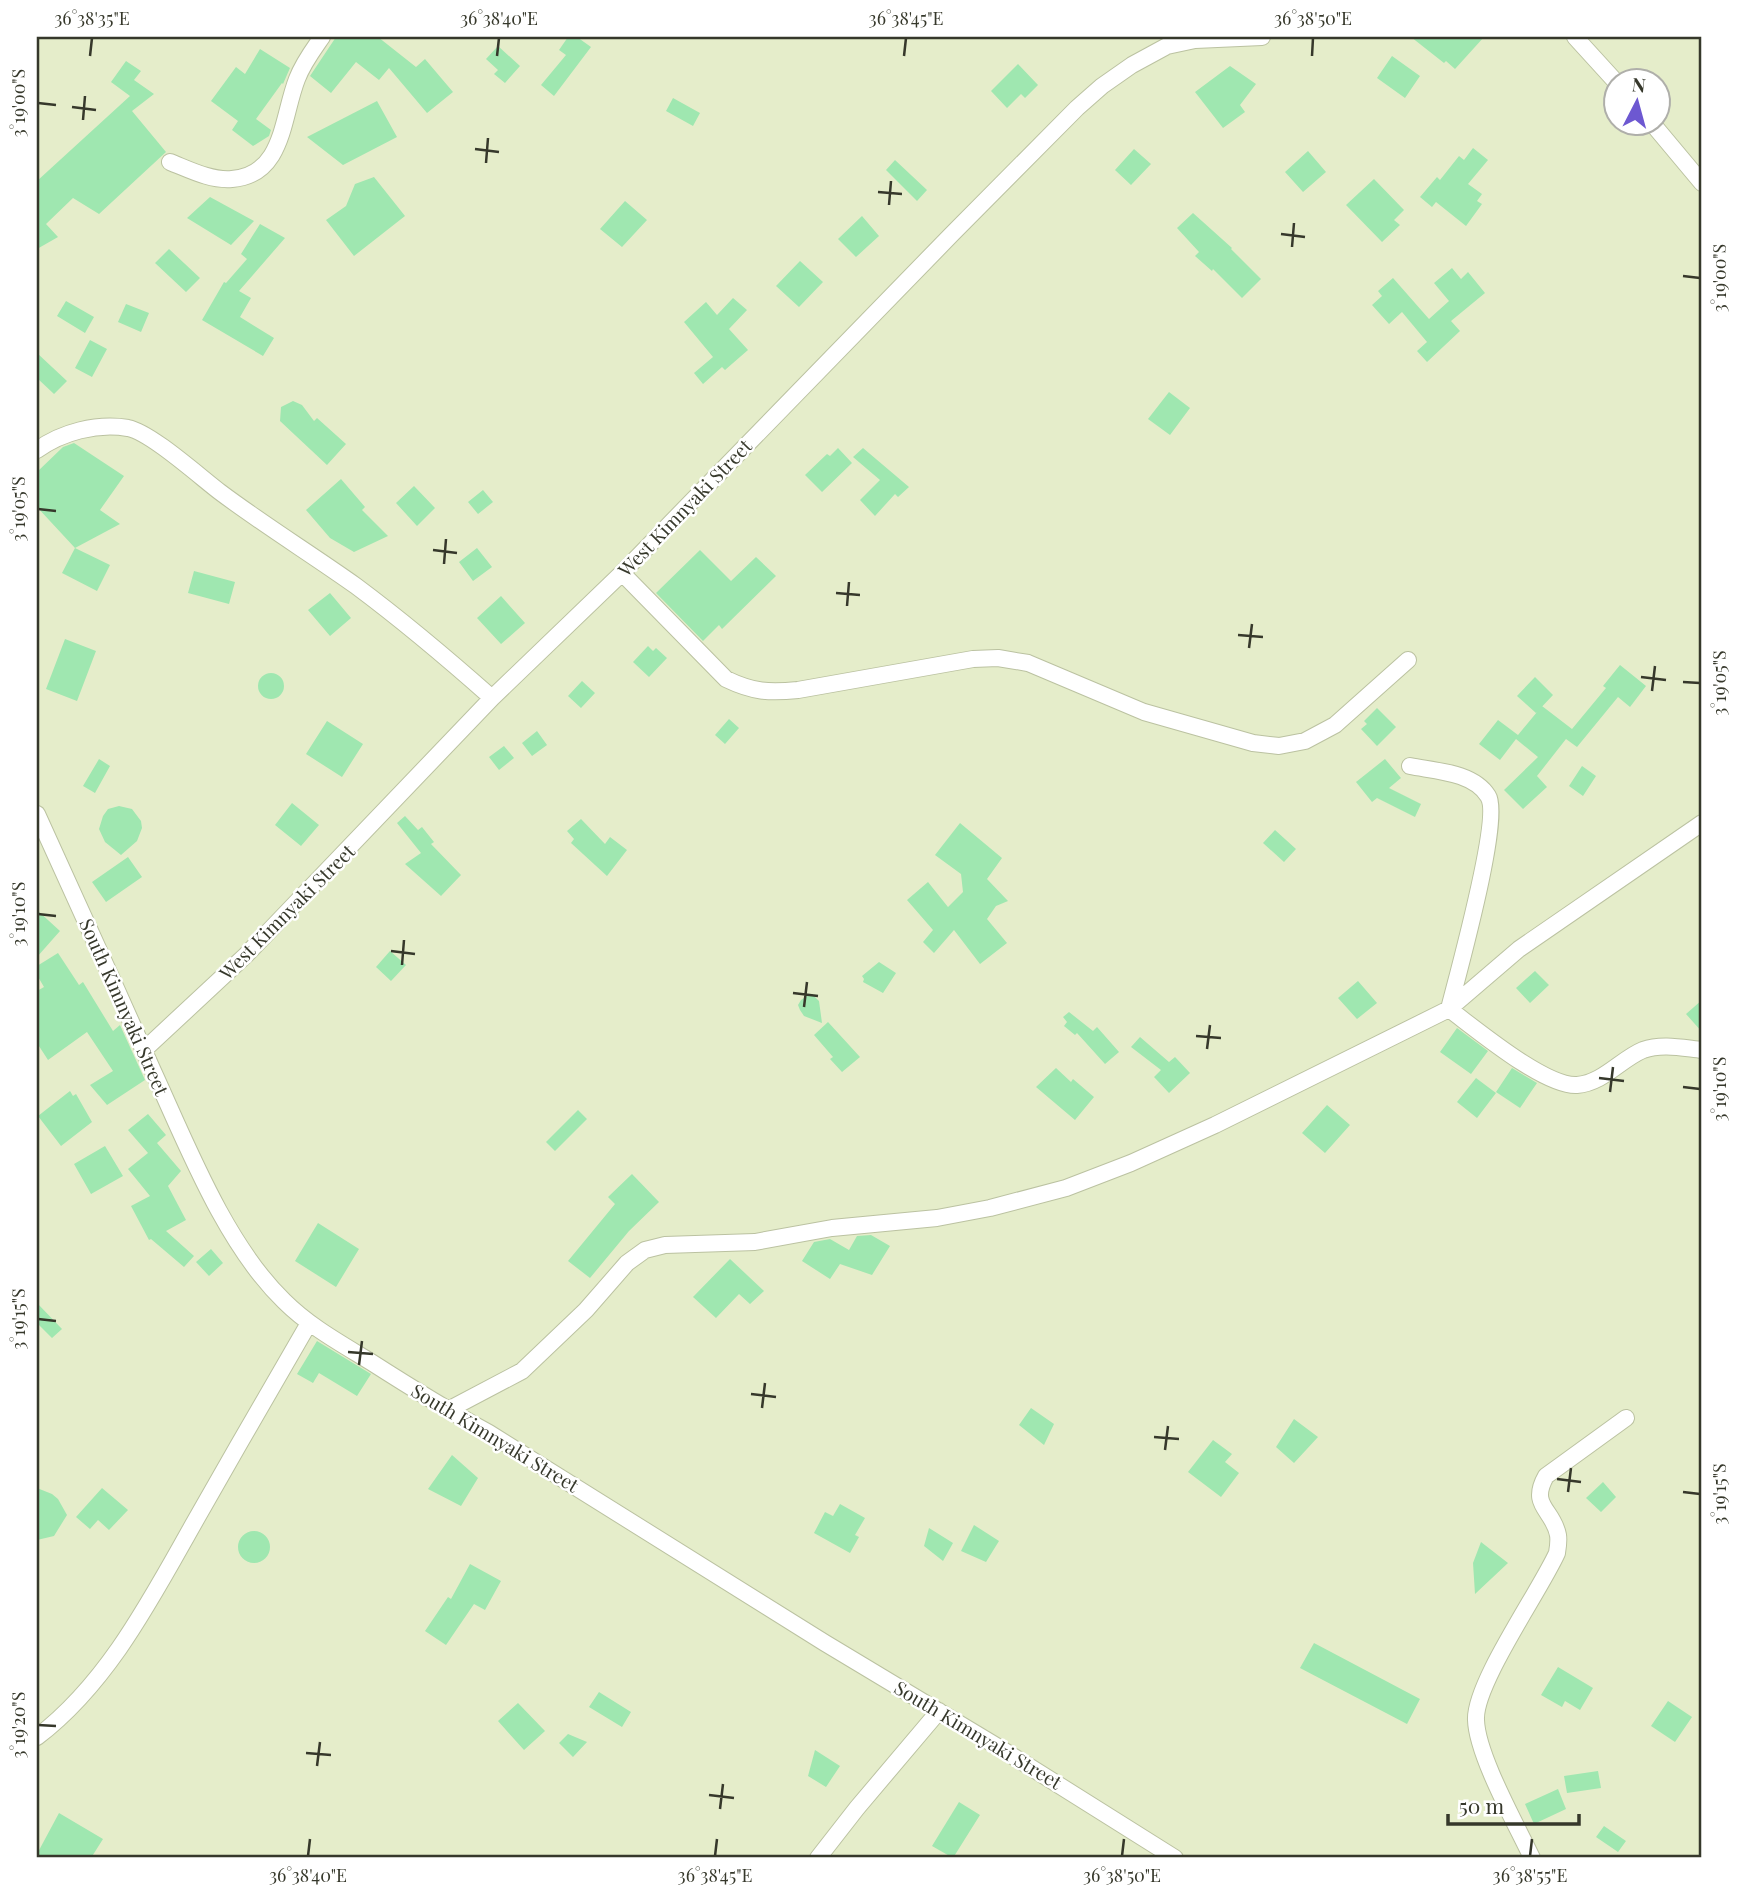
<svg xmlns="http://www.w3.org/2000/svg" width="1739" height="1895" font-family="'Playfair Display',serif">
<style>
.building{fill:#9fe7b0}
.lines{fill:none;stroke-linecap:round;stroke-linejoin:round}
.street-casing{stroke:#bbc2a1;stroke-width:18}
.street{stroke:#fff;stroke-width:16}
.ticks{fill:none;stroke:#36382b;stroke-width:2.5}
.labels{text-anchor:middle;stroke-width:5;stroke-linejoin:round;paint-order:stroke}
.street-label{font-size:19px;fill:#36382b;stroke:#fff}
.neatline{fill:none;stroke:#36382b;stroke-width:2.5}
.ticks-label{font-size:18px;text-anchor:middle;fill:#36382b}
</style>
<rect width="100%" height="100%" fill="#e5edca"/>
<path class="building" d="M 336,37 L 378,37 L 416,67 L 425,59 L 453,92 L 427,113 L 389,68 L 379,80 L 356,62 L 331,93 L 310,76 Z
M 568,37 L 577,37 L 591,47 L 554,96 L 541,85 L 566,55 L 559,50 Z
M 1411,37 L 1484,37 L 1455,69 L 1446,61 L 1444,63 Z
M 498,46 L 520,66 L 505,83 L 494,74 L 498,70 L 486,59 Z
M 260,49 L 290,68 L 283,84 L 282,83 L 256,119 L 271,130 L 269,136 L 253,146 L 232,130 L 238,121 L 211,101 L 236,67 L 245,74 Z
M 1392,56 L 1420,76 L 1405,98 L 1377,78 Z
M 126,61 L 141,71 L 134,80 L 154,94 L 132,111 L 166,152 L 99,214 L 73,198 L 46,224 L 58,237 L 37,249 L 37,181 L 130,96 L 111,82 Z
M 1018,64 L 1038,85 L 1025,98 L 1021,94 L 1007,108 L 991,91 Z
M 1230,66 L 1256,84 L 1240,105 L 1245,112 L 1223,128 L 1195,92 Z
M 673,98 L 700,113 L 693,126 L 666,111 Z
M 377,101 L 397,137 L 343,165 L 307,137 Z
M 1473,148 L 1488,160 L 1468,184 L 1482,194 L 1477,201 L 1482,204 L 1466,226 L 1436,202 L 1432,207 L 1420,197 L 1437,177 L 1440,180 L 1459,156 L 1464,160 Z
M 1134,149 L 1151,164 L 1131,185 L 1115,170 Z
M 1308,151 L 1326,172 L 1303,192 L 1285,172 Z
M 895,160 L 927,190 L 917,201 L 886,170 Z
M 374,177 L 405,216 L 354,256 L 326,220 L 346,206 L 355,184 Z
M 1374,179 L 1404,210 L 1394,220 L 1400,225 L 1382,242 L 1346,205 Z
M 210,197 L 254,221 L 231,245 L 187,218 Z
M 625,201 L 647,220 L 622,247 L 600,229 Z
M 1193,213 L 1232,248 L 1231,249 L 1261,279 L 1242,298 L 1213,269 L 1212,271 L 1195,256 L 1199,252 L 1177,228 Z
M 862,216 L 879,236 L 856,257 L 838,239 Z
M 260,224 L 285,238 L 239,291 L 251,298 L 240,317 L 274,338 L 263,356 L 202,320 L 224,282 L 226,283 L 247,259 L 241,254 Z
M 169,249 L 200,278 L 186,292 L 155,263 Z
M 800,261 L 823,282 L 799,307 L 776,286 Z
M 1452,268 L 1461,279 L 1468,272 L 1485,293 L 1451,321 L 1460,331 L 1427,362 L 1417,351 L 1427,342 L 1402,312 L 1389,324 L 1372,305 L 1382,296 L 1378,291 L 1393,278 L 1429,319 L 1449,301 L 1434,283 Z
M 733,298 L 747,310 L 729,329 L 748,350 L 725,370 L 722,367 L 703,384 L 694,373 L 713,357 L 684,322 L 706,302 L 717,315 Z
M 66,301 L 94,317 L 85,333 L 57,316 Z
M 126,304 L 149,313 L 141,332 L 118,322 Z
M 90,340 L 107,349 L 92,377 L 75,368 Z
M 37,353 L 67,381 L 54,394 L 37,378 Z
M 1169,392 L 1190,408 L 1170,435 L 1148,419 Z
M 293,401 L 302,405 L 314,421 L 317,418 L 346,444 L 327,465 L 280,421 L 281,407 Z
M 74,443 L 124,476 L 100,510 L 120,524 L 75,548 L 37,507 L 37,472 L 63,447 Z
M 838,448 L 852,463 L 822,492 L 805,475 L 827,454 L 830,456 Z
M 863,448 L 909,487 L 898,497 L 895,494 L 875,516 L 860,500 L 880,480 L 853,457 Z
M 341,479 L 365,507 L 362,510 L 388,536 L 354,552 L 330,538 L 306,510 Z
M 414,486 L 435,508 L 417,526 L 396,503 Z
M 483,490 L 493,502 L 478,514 L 468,502 Z
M 75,548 L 110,565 L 97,591 L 62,573 Z
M 477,548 L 492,567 L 473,581 L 459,562 Z
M 700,550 L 731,581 L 756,557 L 776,576 L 722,629 L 719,625 L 703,641 L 656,593 Z
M 194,571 L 235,582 L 229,604 L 188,593 Z
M 330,593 L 351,618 L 330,636 L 308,610 Z
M 501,596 L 525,623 L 501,644 L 477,618 Z
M 65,639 L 96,651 L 77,701 L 46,689 Z
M 648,646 L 653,651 L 656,648 L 667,658 L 649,677 L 633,662 Z
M 1620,665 L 1646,686 L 1630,707 L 1618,697 L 1577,747 L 1566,739 L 1537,776 L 1547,787 L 1523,809 L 1504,790 L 1538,757 L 1516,739 L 1500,760 L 1479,744 L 1498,720 L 1518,735 L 1542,706 L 1572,729 L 1606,688 L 1603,686 Z
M258 686a13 13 0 1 1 26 0a13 13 0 1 1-26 0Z
M 1535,677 L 1553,695 L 1536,713 L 1517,696 Z
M 582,681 L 595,693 L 581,708 L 568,696 Z
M 1377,708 L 1396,727 L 1377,746 L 1361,729 L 1367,724 L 1364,721 Z
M 729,719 L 739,728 L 725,744 L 715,735 Z
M 327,721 L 363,744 L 342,777 L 306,754 Z
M 537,731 L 547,745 L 532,756 L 522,743 Z
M 504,746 L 514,758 L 499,770 L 489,757 Z
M 99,759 L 110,766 L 95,793 L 83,786 Z
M 1385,759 L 1401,778 L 1389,788 L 1421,804 L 1415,817 L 1377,798 L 1372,802 L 1356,782 Z
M 1582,766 L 1596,776 L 1583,796 L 1569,786 Z
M 292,803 L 319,825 L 301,846 L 275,825 Z
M 119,806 L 132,809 L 141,821 L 142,828 L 137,841 L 121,855 L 105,842 L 99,829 L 103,816 L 108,809 Z
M 405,816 L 418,830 L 422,827 L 434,842 L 431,844 L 461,875 L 441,896 L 405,864 L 421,853 L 397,823 Z
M 581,819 L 605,844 L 610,837 L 627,850 L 607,876 L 571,843 L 574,839 L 567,831 Z
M 960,823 L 1002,858 L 987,879 L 1008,901 L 996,906 L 987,919 L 1007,943 L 980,964 L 954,930 L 934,953 L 923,942 L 933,930 L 907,900 L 928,882 L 948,907 L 963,892 L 961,874 L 935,855 Z
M 1275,830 L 1296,849 L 1284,862 L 1263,843 Z
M 128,857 L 142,877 L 106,902 L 92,882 Z
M 37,910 L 60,931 L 37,957 Z
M 390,951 L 406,965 L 391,981 L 376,967 Z
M 58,953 L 79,985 L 83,982 L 113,1031 L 120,1025 L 145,1080 L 107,1105 L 90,1085 L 113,1071 L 87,1032 L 48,1060 L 37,1043 L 37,991 L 44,987 L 37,975 L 37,966 Z
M 879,962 L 896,973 L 883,993 L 863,982 L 864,979 L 862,976 Z
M 1535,971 L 1549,985 L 1530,1003 L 1516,988 Z
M 1358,981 L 1377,1003 L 1357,1019 L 1338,998 Z
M 807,996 L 814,996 L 819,1001 L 822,1023 L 804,1016 L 800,1010 L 798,1005 L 801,1000 Z
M 1702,1000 L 1702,1032 L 1686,1014 Z
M 1069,1012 L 1093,1031 L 1097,1027 L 1119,1052 L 1105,1064 L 1077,1033 L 1075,1035 L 1064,1026 L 1067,1022 L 1063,1017 Z
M 828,1022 L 860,1057 L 842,1072 L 830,1059 L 833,1057 L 814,1035 Z
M 1457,1028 L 1488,1051 L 1471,1074 L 1440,1052 Z
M 1140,1037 L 1169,1062 L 1175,1057 L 1190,1073 L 1169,1093 L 1154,1077 L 1161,1070 L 1131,1047 Z
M 1056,1068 L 1071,1082 L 1073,1079 L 1094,1097 L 1075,1120 L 1036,1087 Z
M 1512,1068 L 1537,1083 L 1520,1108 L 1496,1092 Z
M 1476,1078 L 1496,1093 L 1477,1118 L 1457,1102 Z
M 70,1091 L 73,1096 L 76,1094 L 92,1122 L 61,1146 L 38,1116 Z
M 1327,1105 L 1350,1125 L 1325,1153 L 1302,1133 Z
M 578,1110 L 587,1119 L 555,1151 L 546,1142 Z
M 148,1114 L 166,1135 L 157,1143 L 181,1171 L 168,1186 L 186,1220 L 166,1231 L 194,1256 L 184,1267 L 151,1239 L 149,1240 L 131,1206 L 150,1196 L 128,1169 L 148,1153 L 128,1130 Z
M 105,1146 L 123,1176 L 91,1194 L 74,1164 Z
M 632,1174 L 659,1202 L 629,1231 L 590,1278 L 568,1261 L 615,1204 L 608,1197 Z
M 318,1223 L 359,1249 L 336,1287 L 295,1261 Z
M 871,1235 L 890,1246 L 872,1275 L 840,1264 L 830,1279 L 802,1261 L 814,1242 L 830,1239 L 849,1250 L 857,1236 Z
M 211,1249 L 223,1263 L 209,1276 L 196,1262 Z
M 730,1259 L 764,1291 L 750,1304 L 739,1294 L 716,1318 L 693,1297 Z
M 37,1303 L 62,1329 L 52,1338 L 37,1323 Z
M 317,1341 L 371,1374 L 357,1396 L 319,1373 L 313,1383 L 297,1374 Z
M 1031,1408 L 1054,1424 L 1044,1445 L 1019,1425 Z
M 1294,1419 L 1318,1437 L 1294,1463 L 1276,1447 Z
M 1213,1440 L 1232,1454 L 1225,1462 L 1239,1473 L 1221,1497 L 1188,1472 Z
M 452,1455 L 478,1478 L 461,1506 L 428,1489 Z
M 1603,1482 L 1616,1497 L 1601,1512 L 1586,1498 Z
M 37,1488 L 52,1494 L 58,1499 L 67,1515 L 54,1536 L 37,1540 Z
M 102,1488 L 128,1510 L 109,1530 L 98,1520 L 90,1529 L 76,1517 Z
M 840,1504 L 865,1518 L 855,1535 L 859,1537 L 850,1553 L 814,1533 L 825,1512 L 833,1516 Z
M 974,1525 L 999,1541 L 986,1562 L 961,1551 Z
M 929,1528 L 953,1543 L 943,1561 L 924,1546 Z
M238 1547a16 16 0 1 1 32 0a16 16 0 1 1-32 0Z
M 1481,1542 L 1508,1563 L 1475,1594 L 1473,1563 Z
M 470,1564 L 501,1581 L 485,1610 L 474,1604 L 446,1645 L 425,1631 L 448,1597 L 451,1599 Z
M 1314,1643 L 1420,1699 L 1407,1724 L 1300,1668 Z
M 1558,1667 L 1593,1688 L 1580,1710 L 1565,1701 L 1562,1707 L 1541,1695 Z
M 599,1692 L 631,1712 L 622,1727 L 589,1707 Z
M 1668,1701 L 1692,1717 L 1675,1742 L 1651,1726 Z
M 518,1703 L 545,1731 L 524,1750 L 498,1721 Z
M 568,1734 L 587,1742 L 573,1757 L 559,1743 Z
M 815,1750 L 840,1766 L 826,1787 L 808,1776 Z
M 1598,1771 L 1601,1788 L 1567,1793 L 1564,1776 Z
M 1558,1789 L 1566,1809 L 1534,1824 L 1525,1804 Z
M 959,1802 L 980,1815 L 953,1858 L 932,1846 Z
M 59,1813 L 103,1839 L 91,1858 L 44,1858 L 37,1854 Z
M 1604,1826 L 1626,1841 L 1618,1852 L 1596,1837 Z"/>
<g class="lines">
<defs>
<path id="street" d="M 1575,37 L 1616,82
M 1651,122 L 1702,183
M 170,162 C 188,169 211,181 232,179 C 284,175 282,117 297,79 C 303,63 313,50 322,37
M 37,450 C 62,432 96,423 128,428 C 150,432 199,476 220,492 C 264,525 311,554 356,586 C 403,621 448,659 492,698
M 622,573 L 726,679 C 753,692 769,693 798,690 L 973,659 L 998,658 L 1028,663 L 1144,712 L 1253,743 L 1279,746 L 1305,741 L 1335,725 L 1408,660
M 1410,766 C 1435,771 1473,772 1488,796 C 1502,817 1457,977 1449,1009 C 1476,1029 1545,1087 1577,1085 C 1603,1083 1621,1059 1643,1050 C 1662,1043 1683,1048 1702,1050
M 37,814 C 76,900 115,985 153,1071 C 187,1145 225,1244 284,1301 C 309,1326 340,1343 371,1362 C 410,1387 449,1411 489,1433 L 825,1643 L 1003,1750 L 1175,1858
M 144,1050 L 246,955 L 492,698 L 622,573 L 952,234 L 1077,108 L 1102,86 L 1132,65 L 1167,46 L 1195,40 L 1262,37
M 448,1410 L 522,1371 L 586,1310 L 627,1263 L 645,1250 L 665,1245 L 755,1242 L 832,1228 L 937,1218 L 990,1208 L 1066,1188 L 1131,1163 L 1215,1125 L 1449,1009 L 1519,949 L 1702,823
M 37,1737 C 108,1683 151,1599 194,1523 C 232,1456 270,1390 309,1323
M 818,1858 L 857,1808 L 939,1711
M 1532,1858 C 1516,1824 1477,1755 1476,1720 C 1474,1684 1540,1591 1557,1553 C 1558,1547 1559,1541 1558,1535 C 1553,1509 1529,1506 1546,1476 L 1626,1418"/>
</defs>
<use href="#street" class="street-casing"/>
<use href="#street" class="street"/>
</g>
<path class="ticks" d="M 90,56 L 92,38M 497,56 L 499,38M 904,56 L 906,38M 1312,56 L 1313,38M 38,103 L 56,105M 72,107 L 96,110M 83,120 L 85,96M 475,149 L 499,152M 486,163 L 488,138M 878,192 L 902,194M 889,205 L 891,181M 1281,234 L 1305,237M 1292,247 L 1294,223M 1683,276 L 1700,278M 38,509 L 56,511M 433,550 L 457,553M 444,564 L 446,539M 836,593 L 860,595M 847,606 L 849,582M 1238,635 L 1263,637M 1249,648 L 1252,624M 1641,677 L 1666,680M 1683,682 L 1700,683M 1652,691 L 1655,666M 38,914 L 56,916M 391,951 L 415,954M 402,965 L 404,940M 793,993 L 818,996M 804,1007 L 807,982M 1196,1036 L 1221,1038M 1207,1049 L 1210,1025M 1599,1078 L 1624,1081M 1683,1087 L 1700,1089M 1610,1092 L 1613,1067M 38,1319 L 56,1321M 348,1352 L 373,1354M 359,1365 L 362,1341M 751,1394 L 776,1397M 762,1408 L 765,1383M 1154,1437 L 1179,1439M 1165,1450 L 1168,1426M 1557,1479 L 1581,1482M 1568,1492 L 1571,1468M 1683,1492 L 1700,1494M 38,1725 L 56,1726M 306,1753 L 331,1755M 317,1766 L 320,1742M 709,1795 L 734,1798M 720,1809 L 723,1784M 308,1856 L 310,1839M 715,1856 L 717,1839M 1122,1856 L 1124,1839M 1530,1856 L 1532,1839"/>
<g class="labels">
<g class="street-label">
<text transform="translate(685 508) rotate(-46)" y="7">West Kimnyaki Street</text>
<text transform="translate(287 912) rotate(-45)" y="7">West Kimnyaki Street</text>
<text transform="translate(124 1007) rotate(66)" y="7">South Kimnyaki Street</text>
<text transform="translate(495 1438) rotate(31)" y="7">South Kimnyaki Street</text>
<text transform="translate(978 1735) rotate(31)" y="7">South Kimnyaki Street</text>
</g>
</g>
<rect width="1739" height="1895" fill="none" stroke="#ffffff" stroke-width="77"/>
<g transform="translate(1637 102) rotate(6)"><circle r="33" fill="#ffffff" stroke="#afafaa" stroke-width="2"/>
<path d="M0-5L12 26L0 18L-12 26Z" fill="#6d58d1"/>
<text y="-10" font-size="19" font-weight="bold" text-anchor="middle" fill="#36382b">N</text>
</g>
<path d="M1448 1814v10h131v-10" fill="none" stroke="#36382b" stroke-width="3.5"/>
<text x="1459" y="1814" font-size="21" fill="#36382b" stroke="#ffffff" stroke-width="5" paint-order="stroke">50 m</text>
<rect x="38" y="38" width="1662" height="1818" class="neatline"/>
<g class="ticks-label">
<text x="92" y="25">36°38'35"E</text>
<text x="499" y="25">36°38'40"E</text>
<text x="906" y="25">36°38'45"E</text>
<text x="1313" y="25">36°38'50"E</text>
<text transform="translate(19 103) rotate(-90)" y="6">3°19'00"S</text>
<text transform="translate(1720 278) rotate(-90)" y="6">3°19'00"S</text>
<text transform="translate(19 509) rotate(-90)" y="6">3°19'05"S</text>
<text transform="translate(1720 683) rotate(-90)" y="6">3°19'05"S</text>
<text transform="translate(19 914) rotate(-90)" y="6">3°19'10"S</text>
<text transform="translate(1720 1089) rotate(-90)" y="6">3°19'10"S</text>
<text transform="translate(19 1319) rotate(-90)" y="6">3°19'15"S</text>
<text transform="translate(1720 1494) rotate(-90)" y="6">3°19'15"S</text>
<text transform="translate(19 1725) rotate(-90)" y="6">3°19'20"S</text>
<text x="308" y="1882">36°38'40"E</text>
<text x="715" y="1882">36°38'45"E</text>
<text x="1122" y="1882">36°38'50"E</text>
<text x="1530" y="1882">36°38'55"E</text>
</g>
</svg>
